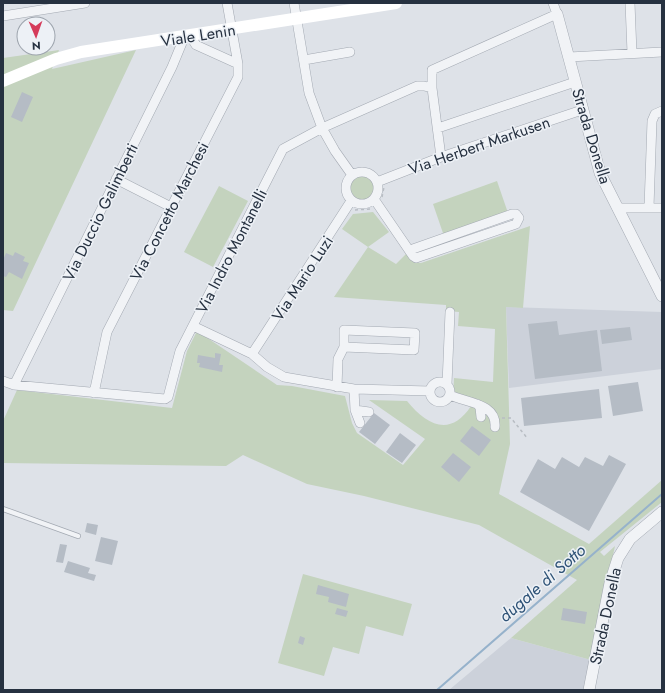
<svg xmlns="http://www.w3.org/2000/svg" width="665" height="693" font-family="Jost,sans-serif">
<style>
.built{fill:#ccd1da}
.green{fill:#c4d3be}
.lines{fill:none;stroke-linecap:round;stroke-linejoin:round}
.stream{stroke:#96b2cb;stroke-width:2}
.building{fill:#b5bcc5}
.service-casing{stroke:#a3a9b2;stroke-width:6}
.minor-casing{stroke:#a3a9b2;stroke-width:10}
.tertiary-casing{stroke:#a3a9b2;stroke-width:12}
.path{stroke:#b8bdc3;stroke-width:1.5;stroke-dasharray:3 3;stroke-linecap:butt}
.service{stroke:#f1f3f6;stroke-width:4.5}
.minor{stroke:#f1f3f6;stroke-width:9}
.tertiary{stroke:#f1f3f6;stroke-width:11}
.secondary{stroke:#fff;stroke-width:12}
.labels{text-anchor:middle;stroke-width:3;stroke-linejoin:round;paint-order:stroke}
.street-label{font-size:16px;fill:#263140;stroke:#edf1f6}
.water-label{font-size:17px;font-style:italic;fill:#2e5276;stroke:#edf1f6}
</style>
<rect width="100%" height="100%" fill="#dee2e8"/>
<path class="built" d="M 506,307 L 662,312 L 662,369 L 509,388 Z
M 511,638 L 591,660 L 585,690 L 449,690 Z"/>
<path class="green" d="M 59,50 L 52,69 L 136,50 L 13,311 L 3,310 L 3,58 Z
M347 189a14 14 0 1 1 28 0a14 14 0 1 1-28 0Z
M 497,181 L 508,213 L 444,236 L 433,204 Z
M 219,186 L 248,201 L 213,267 L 184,252 Z
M 373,212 L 389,232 L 368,247 L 396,264 L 406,254 L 414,262 L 421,263 L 530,226 L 523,308 L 506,307 L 510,444 L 499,494 L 589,544 L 662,480 L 662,502 L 600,552 L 604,556 L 615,546 L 591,660 L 511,638 L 577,580 L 479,525 L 364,496 L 307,484 L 243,455 L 226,466 L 3,463 L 3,421 L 17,390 L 172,408 L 187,351 L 197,331 L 277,385 L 292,386 L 345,396 L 352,423 L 357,433 L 403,465 L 425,439 L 369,400 L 407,401 C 427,426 451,437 471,406 L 453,400 L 454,378 L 493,382 L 495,329 L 458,326 L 459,312 L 446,311 L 446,305 L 334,297 L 368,247 L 342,229 L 353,214 Z
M 303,574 L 412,604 L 403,636 L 366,626 L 359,654 L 333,647 L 324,676 L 278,663 Z"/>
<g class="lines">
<path class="stream" d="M 437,690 L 662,494"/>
</g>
<path class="building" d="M 22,92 L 33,97 L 22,122 L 11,117 Z
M 15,252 L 25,257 L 23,261 L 29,263 L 22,279 L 9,272 L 6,277 L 3,276 L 3,260 L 6,253 L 13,256 Z
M 557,321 L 559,335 L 597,330 L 602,371 L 535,379 L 528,324 Z
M 630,327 L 632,340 L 602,344 L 600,330 Z
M 215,353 L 221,354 L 219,365 L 223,365 L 222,372 L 199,367 L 200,363 L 197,363 L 198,355 L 215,358 Z
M 638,382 L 643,411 L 613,416 L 608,386 Z
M 599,389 L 602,418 L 524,426 L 521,398 Z
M 374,413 L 390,425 L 375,444 L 359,432 Z
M 472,426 L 491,440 L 479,456 L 460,441 Z
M 400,433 L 416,445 L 402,463 L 386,452 Z
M 453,453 L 471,467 L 459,482 L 441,467 Z
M 609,455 L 626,464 L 589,531 L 520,492 L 538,459 L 555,469 L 562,457 L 579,467 L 585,457 L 603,466 Z
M 87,523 L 98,525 L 96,535 L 85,532 Z
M 101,537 L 118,541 L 112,565 L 95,561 Z
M 60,544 L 67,545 L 63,563 L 56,562 Z
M 68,561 L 90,568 L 88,573 L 96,575 L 94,581 L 64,572 Z
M 318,585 L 349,594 L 346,607 L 328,602 L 329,597 L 316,594 Z
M 337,608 L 348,611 L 346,617 L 335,614 Z
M 563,608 L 587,612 L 585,624 L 561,620 Z
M 300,636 L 305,638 L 303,645 L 298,643 Z"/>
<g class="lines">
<defs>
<path id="service" d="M 3,509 L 78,536"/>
<path id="minor" d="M 294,3 L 309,93 L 322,128 L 335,151 L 352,175
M 553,3 L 557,14
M 630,3 L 632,53
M 3,16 L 85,3
M 191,37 L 196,45 L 238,64
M 569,57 L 662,52
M 304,60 L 350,52
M 438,128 L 575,82
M 441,157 L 432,88 L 432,70 L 557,14
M346 188a16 16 0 1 1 32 0a16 16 0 1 1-32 0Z
M 116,179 L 171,207
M 377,182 L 441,157 L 582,110
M 374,199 L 413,256 L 416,258 L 516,224 L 519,218 L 516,214 L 512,214 L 410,250
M 649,207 L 652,121 L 655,114 L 662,111
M 617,208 L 662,208
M 193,326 L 252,354 L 267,367 L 284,377 L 354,389 L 430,391
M 252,354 L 351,201
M 3,381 L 14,385 L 165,399 L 168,397 L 180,351 L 283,149 L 322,128 L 417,86 L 424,86 L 432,88
M430 392a10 10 0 1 1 20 0a10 10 0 1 1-20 0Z
M 447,384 L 450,312
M 14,385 L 172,67 L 184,38
M 337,387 L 338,359 L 344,347 L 344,330 L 415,333 L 414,350 L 344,347
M 354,389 L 355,410 L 360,423
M 94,393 L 107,332 L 238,77 L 238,64 L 227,3
M 450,395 C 467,403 497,403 495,427
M 477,404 L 480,407 L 481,417
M 355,410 L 369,412"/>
<path id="tertiary" d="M 557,14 L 600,173 L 662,296
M 589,690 L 610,583 L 618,558 L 630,539 L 662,512"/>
</defs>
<use href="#service" class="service-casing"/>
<use href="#minor" class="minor-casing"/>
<use href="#tertiary" class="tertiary-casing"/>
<path class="path" d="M 382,197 L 384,187
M 355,210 L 371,209
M 502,418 L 511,418 L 528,439"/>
<use href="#service" class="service"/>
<use href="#minor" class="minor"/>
<use href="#tertiary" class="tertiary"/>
<path class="secondary" d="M 3,81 L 56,59 L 81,52 L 396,3"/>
</g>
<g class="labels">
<g class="street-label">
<text transform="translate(198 35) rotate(-9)" y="6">Viale Lenin</text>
<text transform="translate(592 136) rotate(73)" y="6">Strada Donella</text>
<text transform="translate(479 145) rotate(-19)" y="6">Via Herbert Markusen</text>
<text transform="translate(169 211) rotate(-63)" y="6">Via Concetto Marchesi</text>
<text transform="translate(100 212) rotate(-64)" y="6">Via Duccio Galimberti</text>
<text transform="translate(231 251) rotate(-63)" y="6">Via Indro Montanelli</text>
<text transform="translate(302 278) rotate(-57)" y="6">Via Mario Luzi</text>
<text transform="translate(605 616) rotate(-78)" y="6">Strada Donella</text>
</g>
<g class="water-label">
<text transform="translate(542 583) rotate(-41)" y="6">dugale di Sotto</text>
</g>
</g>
<rect width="665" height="693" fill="none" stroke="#263140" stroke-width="8"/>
<g transform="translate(36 36) rotate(178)"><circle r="19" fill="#edf1f6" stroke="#9da4ad"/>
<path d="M0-3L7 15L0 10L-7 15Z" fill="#d53b5a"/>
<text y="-6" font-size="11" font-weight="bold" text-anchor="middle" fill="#263140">N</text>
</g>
</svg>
